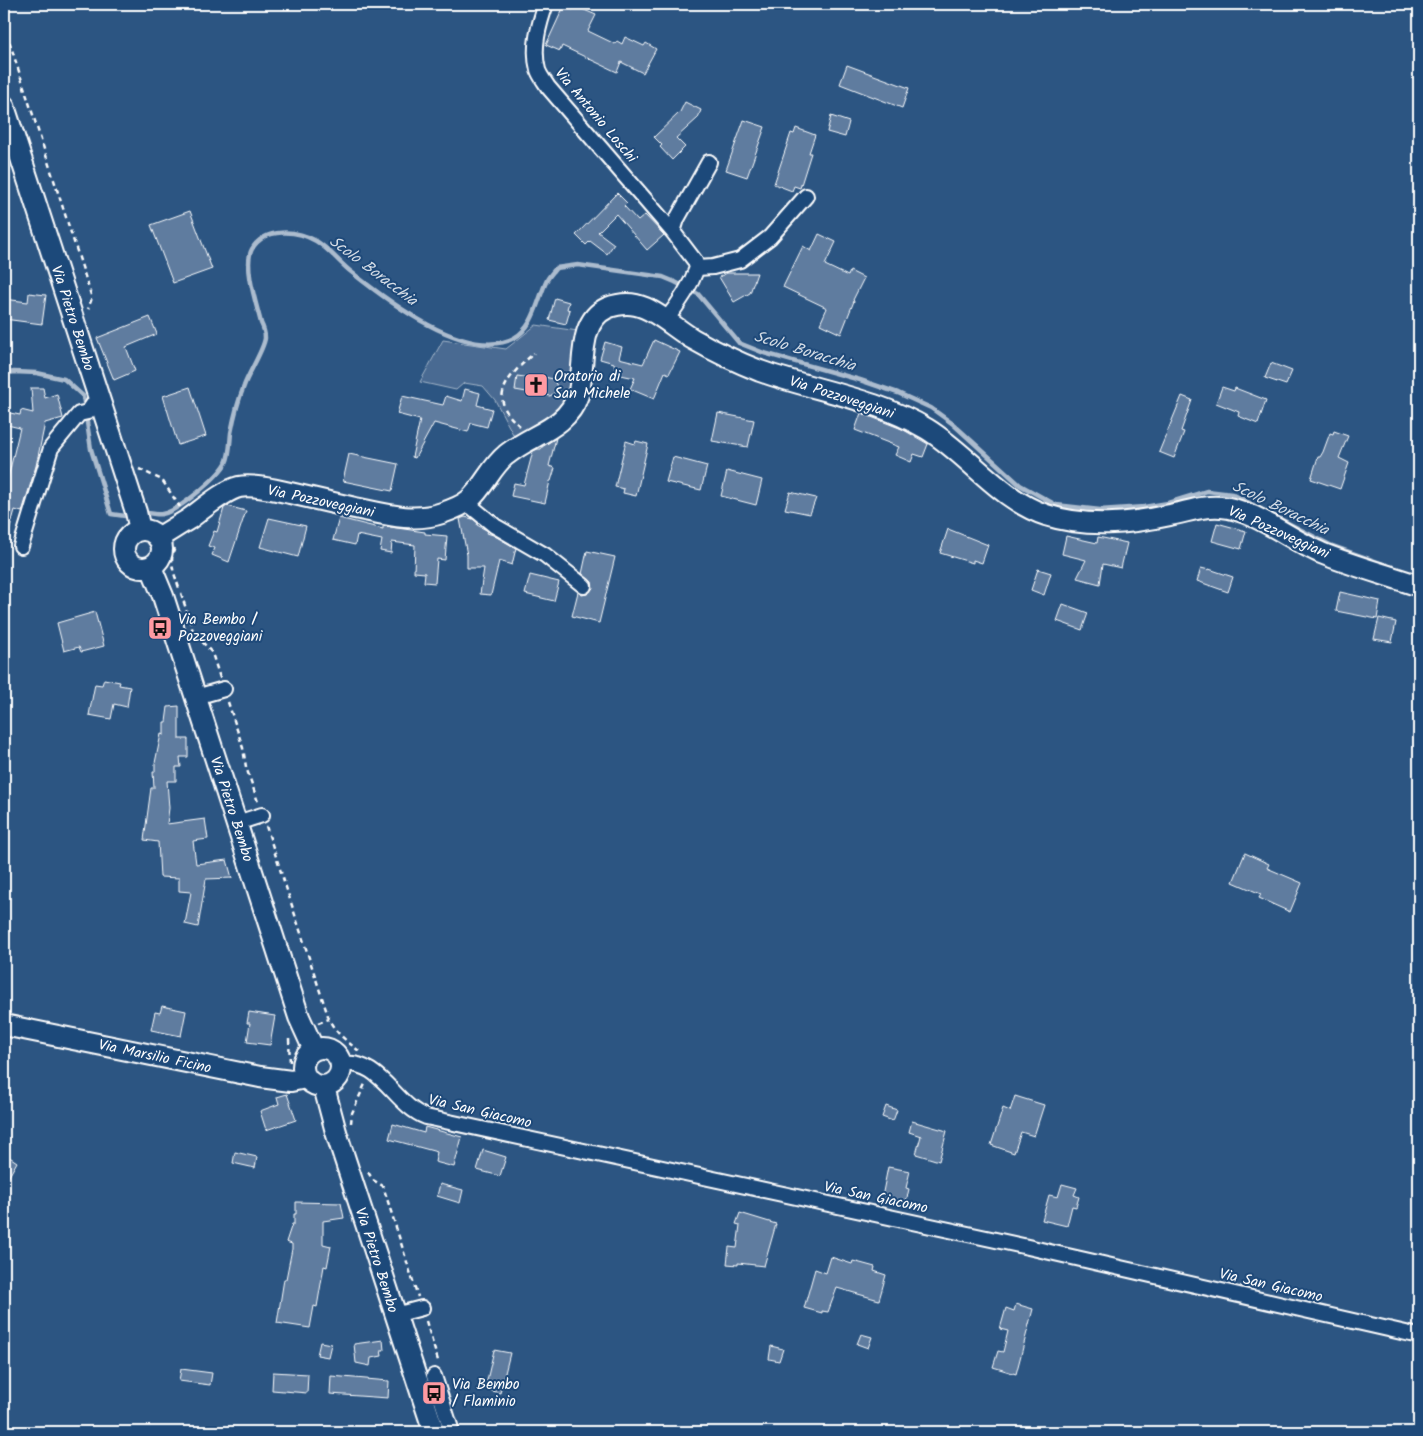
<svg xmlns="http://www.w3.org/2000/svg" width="1423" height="1436" font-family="Kalam,sans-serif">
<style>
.green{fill:#486b92;stroke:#a4b5c8}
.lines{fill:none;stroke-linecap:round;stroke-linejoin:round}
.stream{stroke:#acbcce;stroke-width:4.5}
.building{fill:#5e7c9f;stroke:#fff}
.street-casing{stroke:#fff;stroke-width:18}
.secondary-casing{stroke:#fff;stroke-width:24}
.path{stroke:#fff;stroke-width:2.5;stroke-dasharray:5 4;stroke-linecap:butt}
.street{stroke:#1f4a7a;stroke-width:14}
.secondary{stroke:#1f4a7a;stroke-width:20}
.labels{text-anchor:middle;stroke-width:4;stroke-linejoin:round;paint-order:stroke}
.street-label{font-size:15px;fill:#fff;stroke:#1f4a7a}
.poi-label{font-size:15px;fill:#fff;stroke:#1f4a7a;text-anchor:start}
.water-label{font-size:16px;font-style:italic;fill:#d5dde6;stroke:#1f4a7a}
</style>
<rect width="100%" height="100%" fill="#2c5582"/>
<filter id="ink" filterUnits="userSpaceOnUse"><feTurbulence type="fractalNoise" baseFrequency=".02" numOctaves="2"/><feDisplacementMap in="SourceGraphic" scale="10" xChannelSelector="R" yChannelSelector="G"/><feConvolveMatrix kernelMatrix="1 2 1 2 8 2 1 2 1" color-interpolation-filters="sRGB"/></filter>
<g filter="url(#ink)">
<path class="green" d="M 536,325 L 578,331 L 573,388 L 559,415 L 515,438 L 495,400 L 483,386 L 464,383 L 456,390 L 420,382 L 443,340 L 506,349 Z"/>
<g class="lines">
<path class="stream" d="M 4,374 L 14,372 L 37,373 L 64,379 L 83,396 L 91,449 L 111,514 L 125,516
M 147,513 C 152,513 158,515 162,514 C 179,511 218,477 226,463 C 230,455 230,442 231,433 C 234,417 238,401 244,386 C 248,374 264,349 265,338 C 265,333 263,327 261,323 C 257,306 243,265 252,249 C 265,227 297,230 316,241 C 329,249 339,262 350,271 C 385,299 467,363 514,338 C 535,326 537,300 547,280 C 549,276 553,272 556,268 L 578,265 L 663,277 L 675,282 L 698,294 L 739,343 L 764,353 L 860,380 L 898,393 L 931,408 L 953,424 L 1020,485 L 1056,505 L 1100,510 L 1144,507 L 1168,503 L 1207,491 L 1232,494 L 1330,545 L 1392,567"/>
</g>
<path class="building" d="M 564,6 L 573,10 L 575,6 L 596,15 L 588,31 L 615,44 L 617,41 L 622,44 L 625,37 L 644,46 L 646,43 L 656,49 L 643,73 L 621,62 L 617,72 L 562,46 L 560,51 L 546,45 Z
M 847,65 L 909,88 L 902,108 L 840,84 Z
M 685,102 L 701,110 L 698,118 L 676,138 L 685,147 L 672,160 L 660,147 L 662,145 L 654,137 L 680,112 Z
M 831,116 L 849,122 L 845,137 L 827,132 Z
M 744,120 L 765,127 L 747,177 L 726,170 Z
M 796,128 L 815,135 L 809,153 L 811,153 L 800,188 L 794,186 L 792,191 L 774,184 L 791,133 L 794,134 Z
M 617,193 L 627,203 L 624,206 L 638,221 L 645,215 L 664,235 L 647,250 L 616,214 L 598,232 L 614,244 L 607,254 L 590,241 L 586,245 L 576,235 Z
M 190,211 L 212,269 L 173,283 L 151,225 Z
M 819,234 L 836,242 L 825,265 L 848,276 L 850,271 L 864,278 L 853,300 L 854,301 L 841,334 L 820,324 L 827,308 L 783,287 L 803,246 L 811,251 Z
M 727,273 L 757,273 L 750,293 L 734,302 L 719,277 Z
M 29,293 L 46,295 L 42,324 L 4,319 L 4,299 L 28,302 Z
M 555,298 L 569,302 L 567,309 L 570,310 L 566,324 L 549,320 Z
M 150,317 L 157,334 L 126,347 L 135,371 L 114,380 L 97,338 Z
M 654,340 L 680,352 L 669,374 L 665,372 L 654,399 L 630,389 L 635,378 L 616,374 L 614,363 L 600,359 L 605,342 L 622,347 L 619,358 L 643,364 Z
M 1271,363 L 1292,371 L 1286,385 L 1265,378 Z
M 517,376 L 540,379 L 540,376 L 553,379 L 558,388 L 556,392 L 550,396 L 515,390 Z
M 190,387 L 206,436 L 178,445 L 163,396 Z
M 1222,387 L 1234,391 L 1235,388 L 1266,400 L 1258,424 L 1238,416 L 1239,412 L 1216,403 Z
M 31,388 L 43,388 L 45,398 L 57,394 L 63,418 L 45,423 L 36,466 L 22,512 L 15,510 L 7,539 L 4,538 L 4,494 L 20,428 L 7,425 L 10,413 L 20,415 L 21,410 L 33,413 Z
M 465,389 L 480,393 L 477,405 L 492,409 L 487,427 L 471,423 L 468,432 L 434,423 L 415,458 L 412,457 L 420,420 L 397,414 L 402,396 L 443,405 L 446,396 L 462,401 Z
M 1182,396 L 1192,400 L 1181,431 L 1184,432 L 1174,458 L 1159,452 Z
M 718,413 L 754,420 L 748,447 L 712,441 Z
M 861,413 L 902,429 L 928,444 L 923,457 L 914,454 L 911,462 L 895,455 L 899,447 L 855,430 Z
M 1334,431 L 1348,436 L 1339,458 L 1349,463 L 1340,489 L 1311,479 L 1318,457 L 1320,457 L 1323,452 L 1330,433 L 1333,434 Z
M 556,438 L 549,466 L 555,468 L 551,481 L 550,481 L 545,503 L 511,496 L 514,483 L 524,485 L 533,451 L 538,449 L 541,449 L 542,447 Z
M 626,441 L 635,444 L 636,441 L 648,444 L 636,496 L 623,493 L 624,489 L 615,487 Z
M 349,454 L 398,464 L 392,491 L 343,481 Z
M 673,457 L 707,466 L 701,490 L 666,482 Z
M 727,471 L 762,480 L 756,505 L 721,496 Z
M 790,492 L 816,498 L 810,514 L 785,509 Z
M 227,506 L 246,511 L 229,562 L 212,555 L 215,548 L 208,546 L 214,531 L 217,532 L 224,508 Z
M 465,517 L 473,519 L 478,523 L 477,525 L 488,531 L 487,533 L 493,535 L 516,548 L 512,565 L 499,561 L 491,595 L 480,594 L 484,568 L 467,568 L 467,555 L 460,519 Z
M 269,518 L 306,526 L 298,557 L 260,547 Z
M 339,518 L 383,529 L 383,526 L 425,532 L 425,534 L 447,536 L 445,560 L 437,559 L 435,583 L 424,582 L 425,573 L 414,572 L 415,545 L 392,542 L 391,553 L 380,551 L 382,540 L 357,535 L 355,545 L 333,540 Z
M 1217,523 L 1246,531 L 1241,549 L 1212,541 Z
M 948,529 L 988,545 L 982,563 L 973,560 L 973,563 L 940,553 Z
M 1066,536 L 1097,543 L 1098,537 L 1127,543 L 1121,568 L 1103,564 L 1100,584 L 1077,578 L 1086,560 L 1062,554 Z
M 587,551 L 615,557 L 599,623 L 572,616 L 578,592 L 582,595 L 587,594 L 593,588 L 592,582 L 582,574 Z
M 1201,568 L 1209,570 L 1209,569 L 1233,577 L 1228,592 L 1197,581 Z
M 1038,569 L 1051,573 L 1044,595 L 1031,590 Z
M 530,575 L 559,582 L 554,601 L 525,594 Z
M 1340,592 L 1380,601 L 1377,619 L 1336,611 Z
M 1063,604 L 1088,613 L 1082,630 L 1057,621 Z
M 95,612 L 104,646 L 81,652 L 79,647 L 64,651 L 57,623 Z
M 1379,618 L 1396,622 L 1392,642 L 1374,639 Z
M 104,679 L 120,682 L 119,685 L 130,687 L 127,707 L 114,704 L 111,719 L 89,715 L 95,684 L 102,685 Z
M 179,706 L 179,739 L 188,739 L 188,757 L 180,757 L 181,767 L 176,767 L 176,781 L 167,781 L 169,808 L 167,824 L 205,819 L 208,839 L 193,841 L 196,864 L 227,860 L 232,878 L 206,879 L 198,927 L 185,924 L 191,892 L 179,891 L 179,878 L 160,877 L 158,842 L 144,840 L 151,788 L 154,788 L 153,772 L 155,772 L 155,763 L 161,734 L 164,735 L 164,722 L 166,722 L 168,707 Z
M 1245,853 L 1269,864 L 1267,868 L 1302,883 L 1290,912 L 1259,898 L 1261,894 L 1233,882 Z
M 162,1006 L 186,1011 L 181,1036 L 151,1030 L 155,1012 L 160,1013 Z
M 249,1012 L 275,1016 L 270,1045 L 247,1042 L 250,1023 L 247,1023 Z
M 287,1094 L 296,1120 L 266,1130 L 260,1111 L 279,1104 L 277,1097 Z
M 1015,1096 L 1044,1105 L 1034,1136 L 1021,1132 L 1014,1153 L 991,1145 L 1003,1108 L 1010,1111 Z
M 886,1106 L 897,1110 L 893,1121 L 882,1117 Z
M 912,1121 L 947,1131 L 939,1161 L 916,1154 L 921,1136 L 909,1132 Z
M 393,1124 L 424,1133 L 425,1127 L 462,1137 L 454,1167 L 435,1162 L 437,1152 L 389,1139 Z
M 483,1150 L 506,1157 L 500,1176 L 477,1170 Z
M 235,1152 L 257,1157 L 255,1168 L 233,1163 Z
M 8,1156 L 17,1162 L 4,1185 L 4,1164 Z
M 888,1167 L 910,1171 L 906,1188 L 909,1189 L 906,1202 L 882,1197 Z
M 440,1184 L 463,1190 L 460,1203 L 437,1196 Z
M 1062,1184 L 1077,1188 L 1074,1195 L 1079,1197 L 1076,1207 L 1072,1206 L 1067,1226 L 1042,1220 L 1049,1195 L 1058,1197 Z
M 296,1202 L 341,1203 L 344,1218 L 323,1221 L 323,1244 L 331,1246 L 327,1267 L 324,1266 L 317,1307 L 314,1306 L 310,1328 L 277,1323 L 284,1279 L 286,1279 L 292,1249 L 292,1244 L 286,1242 L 292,1224 L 294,1224 L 294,1214 L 296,1214 Z
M 740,1213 L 776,1224 L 764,1266 L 738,1263 L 738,1265 L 727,1264 L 729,1247 L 737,1248 L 740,1225 L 736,1224 Z
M 831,1257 L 852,1264 L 853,1261 L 875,1267 L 874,1271 L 886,1275 L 879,1300 L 837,1288 L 828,1312 L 822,1311 L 822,1313 L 804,1308 L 815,1269 L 826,1273 Z
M 1016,1304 L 1033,1309 L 1016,1374 L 993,1367 L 998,1351 L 1003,1352 L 1008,1331 L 1000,1329 L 1006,1308 L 1014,1311 Z
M 861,1334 L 872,1337 L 868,1348 L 857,1344 Z
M 383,1340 L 384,1350 L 381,1350 L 382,1356 L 371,1358 L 370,1366 L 356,1363 L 354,1344 Z
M 320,1342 L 331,1344 L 328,1357 L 317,1355 Z
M 771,1346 L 783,1349 L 779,1361 L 769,1359 Z
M 494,1350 L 510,1353 L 500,1393 L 485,1389 Z
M 181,1369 L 212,1373 L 210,1385 L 179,1381 Z
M 273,1372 L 308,1374 L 307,1393 L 272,1390 Z
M 331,1376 L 389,1381 L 388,1398 L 330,1394 Z"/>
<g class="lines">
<defs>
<path id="street" d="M 546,4 C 539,24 532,48 538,70 C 540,76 545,82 548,87 L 673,232 L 695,261 L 697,268
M 673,232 L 677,219 L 709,162
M 665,321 C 678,305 690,287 697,268 L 713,267 L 740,260 L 770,237 L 806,196
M 467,503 L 495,526 L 545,555 L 584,586
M 21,546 L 51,448 L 79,414 L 88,412 L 98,397
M 196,697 L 224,689
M 237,823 L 262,815
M 341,1064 C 381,1059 393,1104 426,1117 L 1028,1247 L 1419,1336
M 395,1315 L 422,1308
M 434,1376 L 452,1432"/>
<path id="secondary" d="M 4,106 L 136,512 L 140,530
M124 549a19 19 0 1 1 38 0a19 19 0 1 1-38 0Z
M 158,538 C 168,532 179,525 189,519 C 203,509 223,491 239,487 C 252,484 277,490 290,493 C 312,498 334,503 355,508 C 384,514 413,523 442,513 C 451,510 462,506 469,500 C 484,487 491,467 506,455 C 531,434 567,429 578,395 C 586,369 576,322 607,308 C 615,305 627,303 636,305 C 655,309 676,329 693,339 C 714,351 737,362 760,371 C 816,391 875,398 927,429 C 968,454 1000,500 1046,515 C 1087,528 1129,524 1170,515 C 1187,512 1204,505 1221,507 C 1253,509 1291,540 1321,553 C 1353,566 1387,575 1419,586
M 151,567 L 163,596 L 299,1017 L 314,1050
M 4,1025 L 260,1077 L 291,1081 L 306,1078
M303 1067a19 19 0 1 1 38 0a19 19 0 1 1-38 0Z
M 324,1087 L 336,1132 L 434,1432"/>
</defs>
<use href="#street" class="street-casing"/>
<use href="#secondary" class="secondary-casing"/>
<path class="path" d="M 4,25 L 92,298 L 88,309
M 520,426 C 485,398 509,376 534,353
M 139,469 L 162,480 L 180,507
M 175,548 C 168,562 175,575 179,588
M 181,593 L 193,631 L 212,653 L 220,678
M 228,702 L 243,748 L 246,767 L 258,802
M 266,826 L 329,1019 C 335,1033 347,1041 359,1051
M 318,1023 L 329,1019
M 289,1039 L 290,1064
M 351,1123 L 352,1113 L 365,1084
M 368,1172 L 373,1180 L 383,1186 L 418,1297
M 426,1321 L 439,1364"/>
<use href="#street" class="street"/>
<use href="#secondary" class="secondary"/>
</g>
</g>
<defs>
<symbol id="church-square" viewBox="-11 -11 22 22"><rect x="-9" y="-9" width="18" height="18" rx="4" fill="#ff9aa2" stroke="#1f4a7a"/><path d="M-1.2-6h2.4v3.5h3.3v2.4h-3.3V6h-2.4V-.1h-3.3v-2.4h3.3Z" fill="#111"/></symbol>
<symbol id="bus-square" viewBox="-11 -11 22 22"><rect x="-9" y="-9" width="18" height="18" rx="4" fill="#ff9aa2" stroke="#1f4a7a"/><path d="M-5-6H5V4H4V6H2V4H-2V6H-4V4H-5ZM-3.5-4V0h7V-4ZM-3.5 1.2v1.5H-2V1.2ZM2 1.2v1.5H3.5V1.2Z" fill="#111"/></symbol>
</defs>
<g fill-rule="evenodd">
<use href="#church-square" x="522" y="371" width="28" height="28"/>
<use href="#bus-square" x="146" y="614" width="28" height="28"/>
<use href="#bus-square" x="420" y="1379" width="28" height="28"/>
</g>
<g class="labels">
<g class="street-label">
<text transform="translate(596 115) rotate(50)" y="5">Via Antonio Loschi</text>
<text transform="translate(73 318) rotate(72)" y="5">Via Pietro Bembo</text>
<text transform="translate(842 397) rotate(18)" y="5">Via Pozzoveggiani</text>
<text transform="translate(321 501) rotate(12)" y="5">Via Pozzoveggiani</text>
<text transform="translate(1279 532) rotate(24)" y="5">Via Pozzoveggiani</text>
<text transform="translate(232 809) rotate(72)" y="5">Via Pietro Bembo</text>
<text transform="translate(155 1056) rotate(12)" y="5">Via Marsilio Ficino</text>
<text transform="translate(480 1111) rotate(13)" y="5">Via San Giacomo</text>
<text transform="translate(876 1197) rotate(12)" y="5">Via San Giacomo</text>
<text transform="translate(377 1260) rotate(72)" y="5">Via Pietro Bembo</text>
<text transform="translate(1271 1285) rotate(13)" y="5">Via San Giacomo</text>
</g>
<g class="poi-label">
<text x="554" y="381">Oratorio di<tspan x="554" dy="17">San Michele</tspan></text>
<text x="178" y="624">Via Bembo /<tspan x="178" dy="17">Pozzoveggiani</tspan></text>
<text x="452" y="1389">Via Bembo<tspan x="452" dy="17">/ Flaminio</tspan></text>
</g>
<g class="water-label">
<text transform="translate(374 270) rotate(37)" y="6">Scolo Boracchia</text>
<text transform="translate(805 350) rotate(17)" y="6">Scolo Boracchia</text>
<text transform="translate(1281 507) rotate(26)" y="6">Scolo Boracchia</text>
</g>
</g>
<rect width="1423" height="1436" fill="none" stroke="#1f4a7a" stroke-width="20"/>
<rect x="10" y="10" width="1403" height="1416" fill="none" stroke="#fff" stroke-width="2" filter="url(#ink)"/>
</svg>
